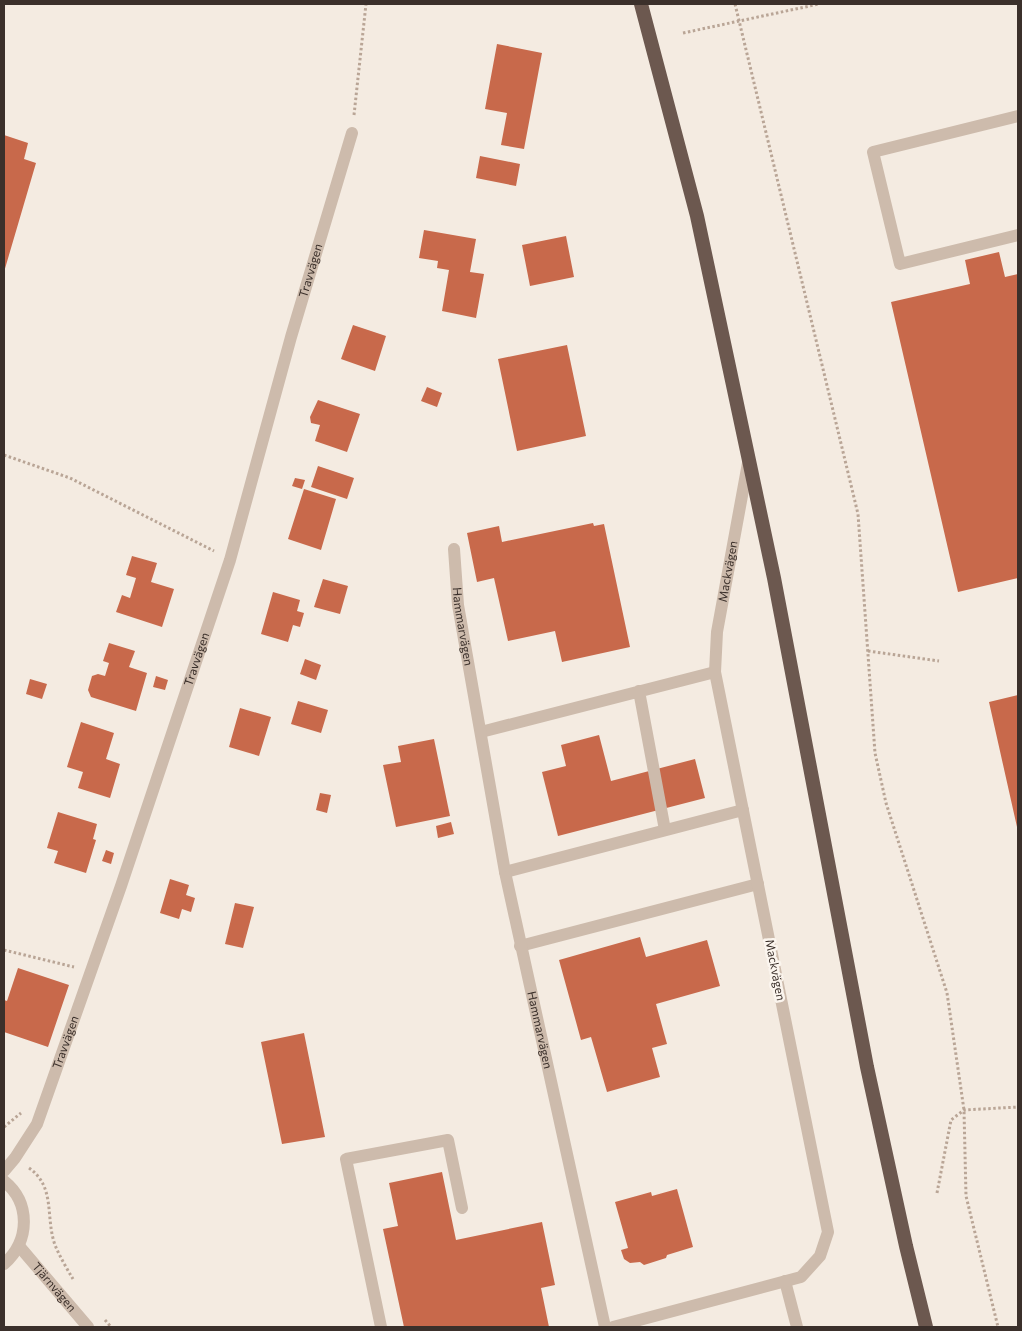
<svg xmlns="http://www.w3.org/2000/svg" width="1022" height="1331" font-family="Commissioner,sans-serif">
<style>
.building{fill:#c8694b}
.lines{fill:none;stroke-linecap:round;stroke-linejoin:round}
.path{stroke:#b9a596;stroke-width:3;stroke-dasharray:2.5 2.5;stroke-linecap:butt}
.service{stroke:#cdbbac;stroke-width:12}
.minor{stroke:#cdbbac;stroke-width:12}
.tertiary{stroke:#cdbbac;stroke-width:12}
.trunk{stroke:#6c584f;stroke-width:14}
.labels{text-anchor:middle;stroke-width:5;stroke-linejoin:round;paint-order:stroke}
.street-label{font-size:12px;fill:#3b302b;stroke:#fbf5ee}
</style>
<rect width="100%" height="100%" fill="#f4ebe1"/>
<path class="building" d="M 497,44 L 542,53 L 524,149 L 501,145 L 507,113 L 485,109 Z
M 4,135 L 28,143 L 24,159 L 36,163 L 4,272 Z
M 480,156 L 520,164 L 516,186 L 476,178 Z
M 424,230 L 476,239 L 470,272 L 484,274 L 476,318 L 442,311 L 449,270 L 437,268 L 438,261 L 419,258 Z
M 566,236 L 574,277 L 530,286 L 522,245 Z
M 999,252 L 1005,277 L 1018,274 L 1018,578 L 958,592 L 891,302 L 970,284 L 965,260 Z
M 353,325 L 386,336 L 375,371 L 341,359 Z
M 567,345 L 586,436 L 517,451 L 498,359 Z
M 427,387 L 442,393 L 437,407 L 421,401 Z
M 318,400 L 360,414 L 347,452 L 315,441 L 320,425 L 311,423 L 310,417 Z
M 318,466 L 354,478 L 347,499 L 311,487 Z
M 295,478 L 305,480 L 302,489 L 292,486 Z
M 304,489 L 336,499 L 321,550 L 288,539 Z
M 593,523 L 594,526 L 604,524 L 630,647 L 562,662 L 555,631 L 508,641 L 494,578 L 477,582 L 467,533 L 499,526 L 502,542 Z
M 132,556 L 157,563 L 151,582 L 174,589 L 162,627 L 116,612 L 122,595 L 130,598 L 136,578 L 126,575 Z
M 323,579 L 348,586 L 340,614 L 314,607 Z
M 273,592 L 300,600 L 297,611 L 304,613 L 300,627 L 293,625 L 288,642 L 261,634 Z
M 109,643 L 135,651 L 129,667 L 147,673 L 136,711 L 91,697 L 88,690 L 92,676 L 98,674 L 105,676 L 109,663 L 103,661 Z
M 305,659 L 321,665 L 316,680 L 300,674 Z
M 156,676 L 168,680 L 165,690 L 153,687 Z
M 30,679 L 47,684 L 42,699 L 26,694 Z
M 1018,695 L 1018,827 L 1017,827 L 989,702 Z
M 298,701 L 328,710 L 321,733 L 291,724 Z
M 240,708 L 271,717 L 259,756 L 229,747 Z
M 81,722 L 114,733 L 106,759 L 120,764 L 110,798 L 78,788 L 83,772 L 67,767 Z
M 599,735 L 611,781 L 695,759 L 705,798 L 558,836 L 542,772 L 566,766 L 561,745 Z
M 434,739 L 450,816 L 396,827 L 383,765 L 401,762 L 398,746 Z
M 320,793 L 331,795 L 327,813 L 316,810 Z
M 58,812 L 97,824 L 93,839 L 96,840 L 86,873 L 54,863 L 58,851 L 47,848 Z
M 451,822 L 454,834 L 438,838 L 436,826 Z
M 106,850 L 114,853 L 111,864 L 102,861 Z
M 170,879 L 189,885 L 186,895 L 195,898 L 191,912 L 182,909 L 179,919 L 160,913 Z
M 235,903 L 254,907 L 243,948 L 225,944 Z
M 640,937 L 646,957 L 707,940 L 720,986 L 656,1004 L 667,1044 L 652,1048 L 660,1077 L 607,1092 L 591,1037 L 581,1040 L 559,960 Z
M 18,968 L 69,985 L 48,1047 L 4,1032 L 4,1000 L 7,1001 Z
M 304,1033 L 325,1137 L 282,1144 L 261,1042 Z
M 442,1172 L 456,1240 L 542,1222 L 555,1285 L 541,1288 L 549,1327 L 404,1327 L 383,1229 L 398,1226 L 389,1183 Z
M 677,1189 L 693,1247 L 667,1255 L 666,1258 L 644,1265 L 640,1262 L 630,1263 L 624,1259 L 621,1250 L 628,1248 L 615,1202 L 651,1192 L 652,1196 Z"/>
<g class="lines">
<path class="path" d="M 735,4 L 858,514 L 875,753 L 886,803 L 947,993 L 964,1110 L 966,1196 L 998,1327
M 683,33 L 819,4
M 354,115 L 366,4
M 4,455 L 70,478 L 214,551
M 868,651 L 939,661
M 4,950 L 74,967
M 4,1127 L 21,1113
M 29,1168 C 56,1187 45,1217 55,1245 C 60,1257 67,1269 73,1279
M 937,1193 L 951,1120 L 964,1110 L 1018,1107
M 105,1320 L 111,1327"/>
<path class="service" d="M 1018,116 L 873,152 L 900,264 L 1018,235
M 639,691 L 665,830
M 481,732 L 715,672
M 505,872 L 743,810
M 520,946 L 758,884
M 785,1281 L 797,1327
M 381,1327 L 346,1159 L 448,1140 L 462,1208"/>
<g class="minor">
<path id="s1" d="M 454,549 L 458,605 L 505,872 L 605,1327"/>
<path id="s2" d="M 4,1171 L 15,1158 L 37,1124 L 121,886 L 230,560 L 291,337 L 352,133"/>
<path id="s3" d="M 613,1327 L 801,1277 L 820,1256 L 828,1232 L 715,672 L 717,632 L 748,463"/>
</g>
<g class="tertiary">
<path d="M 4,1181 C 31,1203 30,1241 4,1264"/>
<path id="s4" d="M 19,1246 L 88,1327"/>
</g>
<path class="trunk" d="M 641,4 L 697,216 L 774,578 L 867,1067 L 906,1246 L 926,1327"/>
</g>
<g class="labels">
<g class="street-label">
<text dy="4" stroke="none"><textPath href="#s2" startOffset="954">Travvägen</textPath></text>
<text dy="4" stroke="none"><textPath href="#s3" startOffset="921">Mackvägen</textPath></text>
<text dy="4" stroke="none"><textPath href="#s1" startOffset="78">Hammarvägen</textPath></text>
<text dy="4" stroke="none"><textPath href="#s2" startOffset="549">Travvägen</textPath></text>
<text transform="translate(775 970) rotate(79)" y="4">Mackvägen</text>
<text dy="4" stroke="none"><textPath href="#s1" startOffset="489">Hammarvägen</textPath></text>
<text dy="4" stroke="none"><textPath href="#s2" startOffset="144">Travvägen</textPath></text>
<text dy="4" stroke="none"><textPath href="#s4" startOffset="54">Tjärnvägen</textPath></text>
</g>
</g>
<rect width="1022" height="1331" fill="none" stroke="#3b302b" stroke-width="10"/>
</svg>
